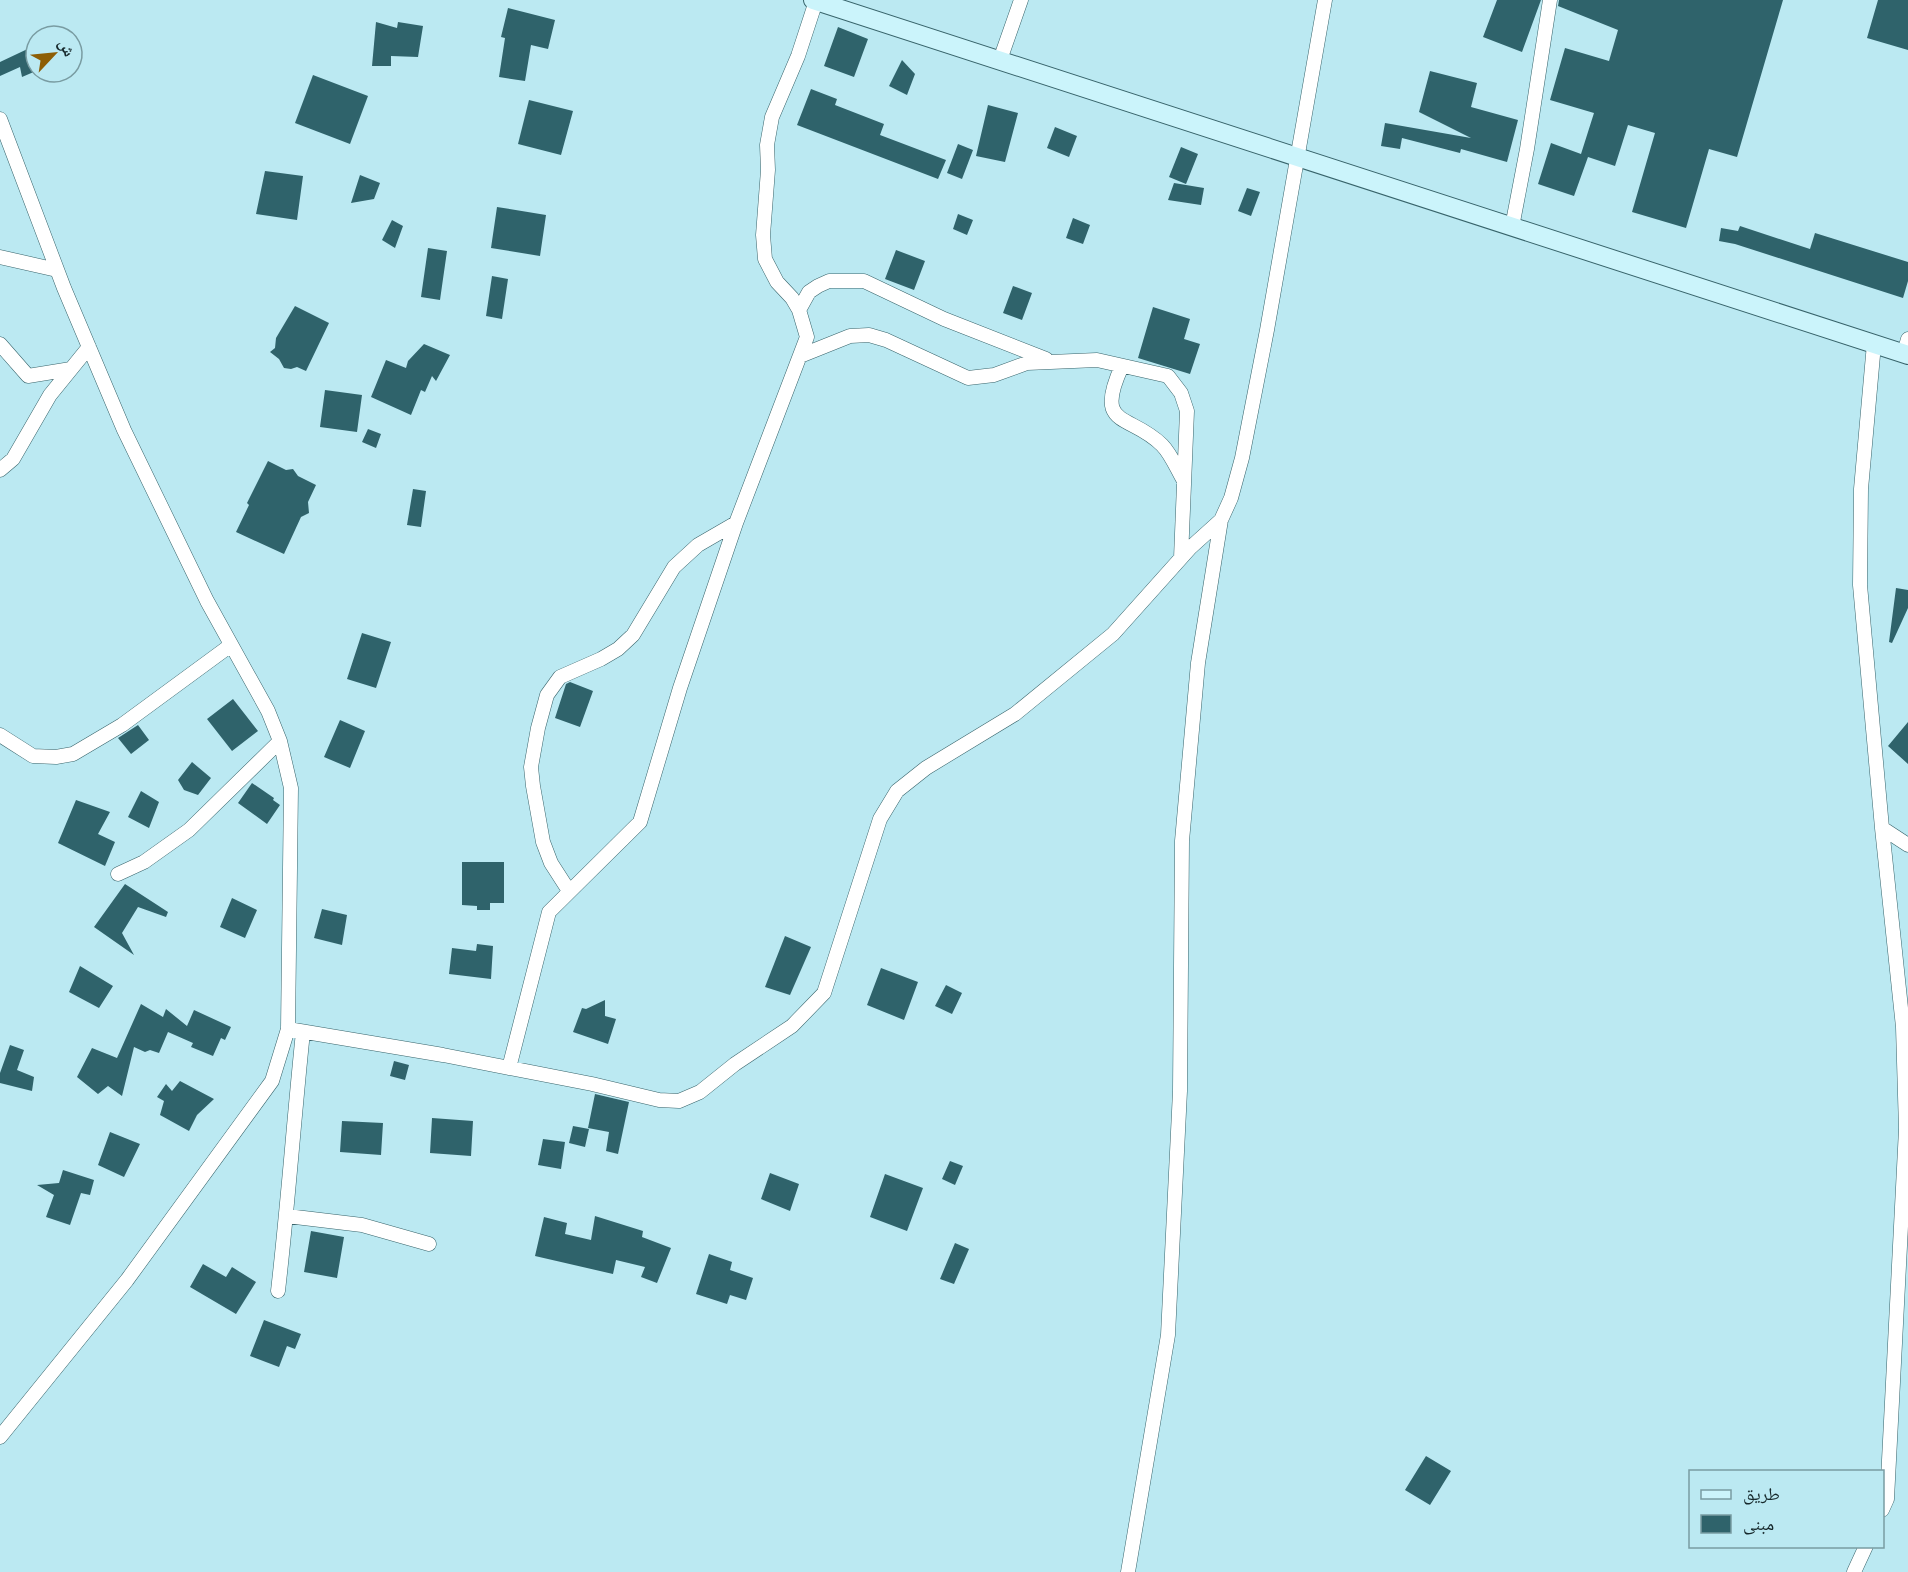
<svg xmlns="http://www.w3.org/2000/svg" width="1908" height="1572" font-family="'Fira Sans Condensed','Noto Naskh Arabic',sans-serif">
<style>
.building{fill:#2f636b}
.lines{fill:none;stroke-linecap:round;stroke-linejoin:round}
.street-casing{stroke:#38646b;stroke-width:15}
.secondary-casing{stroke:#38646b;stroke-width:20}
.street{stroke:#fff;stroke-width:14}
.secondary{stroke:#cbf4fb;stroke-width:18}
</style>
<rect width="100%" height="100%" fill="#bbe9f2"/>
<path class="building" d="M 1497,0 L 1541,0 L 1522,52 L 1483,37 Z
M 1559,0 L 1783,0 L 1737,157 L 1709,149 L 1686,228 L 1632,212 L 1655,133 L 1628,125 L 1615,166 L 1588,157 L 1574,196 L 1538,184 L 1551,143 L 1581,154 L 1594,113 L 1550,100 L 1565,48 L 1609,61 L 1618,30 L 1558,6 Z
M 1878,0 L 1908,0 L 1908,50 L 1867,38 Z
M 508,8 L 555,20 L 548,49 L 531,45 L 525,81 L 499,77 L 505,38 L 501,37 Z
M 376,22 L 397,28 L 398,22 L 423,26 L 418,57 L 391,56 L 391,66 L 372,66 Z
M 838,27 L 868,39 L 854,77 L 824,66 Z
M 36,45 L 36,71 L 22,77 L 20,67 L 0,76 L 0,62 Z
M 902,60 L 915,74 L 907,95 L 889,86 Z
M 1430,71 L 1477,83 L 1471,107 L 1518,120 L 1507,162 L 1461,149 L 1460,153 L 1402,138 L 1400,149 L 1381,146 L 1385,123 L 1471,138 L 1419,112 Z
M 313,75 L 368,96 L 350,144 L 295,123 Z
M 811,89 L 837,99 L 835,105 L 884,124 L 880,135 L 946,160 L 938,179 L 797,125 Z
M 529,100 L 573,111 L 561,155 L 518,144 Z
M 988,105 L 1018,113 L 1005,162 L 976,156 Z
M 1055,127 L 1077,136 L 1069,157 L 1047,148 Z
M 958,144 L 973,150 L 962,179 L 947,173 Z
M 1181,147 L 1198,154 L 1186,184 L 1169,177 Z
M 265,171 L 303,176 L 297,220 L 256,214 Z
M 360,175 L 380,183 L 374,199 L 351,203 Z
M 1174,183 L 1204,188 L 1201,205 L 1168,200 Z
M 1247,188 L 1260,192 L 1251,216 L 1238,211 Z
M 497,207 L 546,215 L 540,256 L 491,248 Z
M 958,214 L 973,220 L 967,235 L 953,229 Z
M 1073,218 L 1090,225 L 1083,244 L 1066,238 Z
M 392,220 L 403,226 L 395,248 L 382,240 Z
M 1740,226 L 1810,249 L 1815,233 L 1908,262 L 1908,281 L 1903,298 L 1735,244 L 1719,241 L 1721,228 L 1738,231 Z
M 428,248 L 447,251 L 440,300 L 421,297 Z
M 896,250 L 925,261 L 914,290 L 885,279 Z
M 492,276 L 508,279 L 502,319 L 486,316 Z
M 1013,286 L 1032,293 L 1022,320 L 1003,313 Z
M 295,306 L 329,323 L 306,371 L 297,367 L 291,369 L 284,368 L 279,359 L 270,352 L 275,348 L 276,338 Z
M 1153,307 L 1190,319 L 1184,339 L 1200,344 L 1190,374 L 1138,358 Z
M 424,344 L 450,355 L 436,381 L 432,376 L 425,392 L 421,390 L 411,415 L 371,397 L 386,360 L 406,368 L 408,361 Z
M 325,390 L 362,395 L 357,432 L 320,427 Z
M 368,429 L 381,434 L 376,448 L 362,442 Z
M 268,461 L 286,470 L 293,469 L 298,476 L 316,485 L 308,502 L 309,513 L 301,517 L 284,554 L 236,532 L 249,505 L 247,503 Z
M 413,489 L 426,491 L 421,527 L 407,525 Z
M 1896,588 L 1908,590 L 1908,608 L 1892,643 L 1889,642 Z
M 362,633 L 391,642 L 376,688 L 347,679 Z
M 570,682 L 593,691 L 580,727 L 555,718 L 566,684 Z
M 233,699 L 258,731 L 232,751 L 207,719 Z
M 340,720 L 365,731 L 350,768 L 324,757 Z
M 1908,722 L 1908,764 L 1888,746 Z
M 138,725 L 149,740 L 131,754 L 118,738 Z
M 192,762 L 211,778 L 198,795 L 184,790 L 178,780 Z
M 252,783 L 274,798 L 273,800 L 280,805 L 267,824 L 238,803 Z
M 141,791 L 159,802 L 149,828 L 128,817 Z
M 76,800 L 110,812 L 98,834 L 115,842 L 105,866 L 58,843 Z
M 462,862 L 504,862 L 504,903 L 490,903 L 490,910 L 477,910 L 477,906 L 462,905 Z
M 125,884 L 168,912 L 166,917 L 138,907 L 122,933 L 134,955 L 94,927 Z
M 232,898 L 257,910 L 245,938 L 220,927 Z
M 322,909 L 347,915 L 342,945 L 314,938 Z
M 785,936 L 811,947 L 790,995 L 765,987 Z
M 477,944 L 493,946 L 491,979 L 449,974 L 452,948 L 476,951 Z
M 80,966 L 113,986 L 99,1008 L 69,992 Z
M 881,968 L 918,982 L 904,1020 L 867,1005 Z
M 946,985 L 962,993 L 952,1014 L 935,1006 Z
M 605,1000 L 605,1016 L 616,1019 L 608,1044 L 573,1032 L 582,1008 L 586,1009 Z
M 141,1004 L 163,1017 L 166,1009 L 187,1026 L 194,1010 L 231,1027 L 225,1040 L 221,1038 L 213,1056 L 191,1047 L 193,1043 L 168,1032 L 159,1053 L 150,1050 L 145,1052 L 134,1047 L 122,1096 L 108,1086 L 98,1094 L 77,1077 L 92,1048 L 117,1058 Z
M 10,1045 L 24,1050 L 17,1070 L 34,1077 L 32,1091 L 0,1083 L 0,1073 Z
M 394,1061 L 409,1065 L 405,1080 L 390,1076 Z
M 180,1081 L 214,1099 L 197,1115 L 189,1131 L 160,1115 L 164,1101 L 157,1097 L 166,1084 L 172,1091 Z
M 595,1094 L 629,1102 L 618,1154 L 606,1151 L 609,1132 L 588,1128 Z
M 432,1118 L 473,1121 L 471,1156 L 430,1153 Z
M 342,1121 L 383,1123 L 381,1155 L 340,1152 Z
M 573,1126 L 589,1129 L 585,1147 L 569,1143 Z
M 110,1132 L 140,1144 L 124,1177 L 98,1165 Z
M 543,1139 L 565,1142 L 561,1169 L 538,1165 Z
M 950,1161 L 963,1166 L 955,1185 L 942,1179 Z
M 63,1170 L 94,1180 L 90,1195 L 81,1193 L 70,1225 L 46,1217 L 54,1195 L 37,1185 L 59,1183 Z
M 770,1173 L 799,1184 L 790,1211 L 761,1199 Z
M 885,1174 L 923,1188 L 907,1231 L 870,1217 Z
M 595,1216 L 643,1231 L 642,1237 L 671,1248 L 657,1283 L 641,1277 L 645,1267 L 616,1260 L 613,1274 L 535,1256 L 544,1217 L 567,1223 L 565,1234 L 591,1240 Z
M 311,1231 L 344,1237 L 337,1278 L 304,1272 Z
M 955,1243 L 969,1249 L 954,1284 L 940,1279 Z
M 709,1254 L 732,1262 L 730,1270 L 753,1278 L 746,1300 L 730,1295 L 727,1304 L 696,1294 Z
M 203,1264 L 226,1277 L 232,1267 L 256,1282 L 236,1314 L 190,1287 Z
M 264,1320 L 301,1334 L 295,1349 L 287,1346 L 279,1367 L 250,1356 Z
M 1426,1456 L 1451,1471 L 1430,1505 L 1405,1490 Z"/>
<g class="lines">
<defs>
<path id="street" d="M 1000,60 L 1021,0
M 0,119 L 64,288 L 124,430 L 207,601 L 268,711 L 280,741 L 291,788 L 288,1029 L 272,1081 L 127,1280 L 0,1437
M 1512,227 L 1527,149 L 1550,0
M 0,257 L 57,270
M 799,310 L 809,292 L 818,286 L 829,281 L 864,281 L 944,319 L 1046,359
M 0,344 L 28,376 L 71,369
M 1874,344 L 1861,489 L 1860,585 L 1882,828 L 1903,1027 L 1906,1129 L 1887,1499 L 1882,1510
M 1904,353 L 1908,339
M 800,356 L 850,336 L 869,335 L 886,340 L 968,378 L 994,375 L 1027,363 L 1097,360 L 1168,376 L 1181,393 L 1187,411 L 1181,558
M 1122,366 C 1093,429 1130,413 1162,445 C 1171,454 1177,469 1184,481
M 0,470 L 13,459 L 50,395 L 89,347
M 0,735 L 33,756 L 56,757 L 73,754 L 122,725 L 231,645
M 1882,828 L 1908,845
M 118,874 L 144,862 L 189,830 L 280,741
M 569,891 L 551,863 L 543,842 L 533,786 L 531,767 L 538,728 L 547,695 L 560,677 L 601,659 L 618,649 L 633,635 L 674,567 L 698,545 L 736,523
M 288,1029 L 443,1055 L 592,1084 L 659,1100 L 679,1101 L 700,1092 L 735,1064 L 792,1026 L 824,993 L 880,819 L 897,791 L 926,768 L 1015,714 L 1113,634 L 1190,548 L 1221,520 L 1231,498 L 1242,458 L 1267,330 L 1325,0
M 509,1068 L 549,912 L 640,822 L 680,688 L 736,523 L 807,337 L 799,310 L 792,298 L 777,282 L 765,259 L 763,235 L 768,170 L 767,145 L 772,117 L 798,56 L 816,1
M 287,1216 L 362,1225 L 429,1244
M 278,1291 C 288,1204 294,1118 303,1032
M 1128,1572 L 1168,1335 L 1180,1091 L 1182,841 L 1198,663 L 1221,520
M 1854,1572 L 1866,1546"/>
<path id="secondary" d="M 813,0 L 1908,355"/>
</defs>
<use href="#street" class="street-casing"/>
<use href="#secondary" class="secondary-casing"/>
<use href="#street" class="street"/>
<use href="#secondary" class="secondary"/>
</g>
<rect x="1689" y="1470" width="195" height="78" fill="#bbe9f2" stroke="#799ca2" stroke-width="1.5"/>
<rect x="1701" y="1490" width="30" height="9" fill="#cbf4fb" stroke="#799ca2" stroke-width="1.5"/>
<text x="1743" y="1500" font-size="18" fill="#16282b">طريق</text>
<rect x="1701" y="1515" width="30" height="18" fill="#2f636b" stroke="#799ca2" stroke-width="1.5"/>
<text x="1743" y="1530" font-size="18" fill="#16282b">مبنى</text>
<g transform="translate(54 54) rotate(64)"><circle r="28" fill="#bbe9f2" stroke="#799ca2" stroke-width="1.5"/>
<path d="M0-4.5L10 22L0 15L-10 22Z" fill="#8d5e05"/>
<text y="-9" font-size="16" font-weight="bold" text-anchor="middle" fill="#16282b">ش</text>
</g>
</svg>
